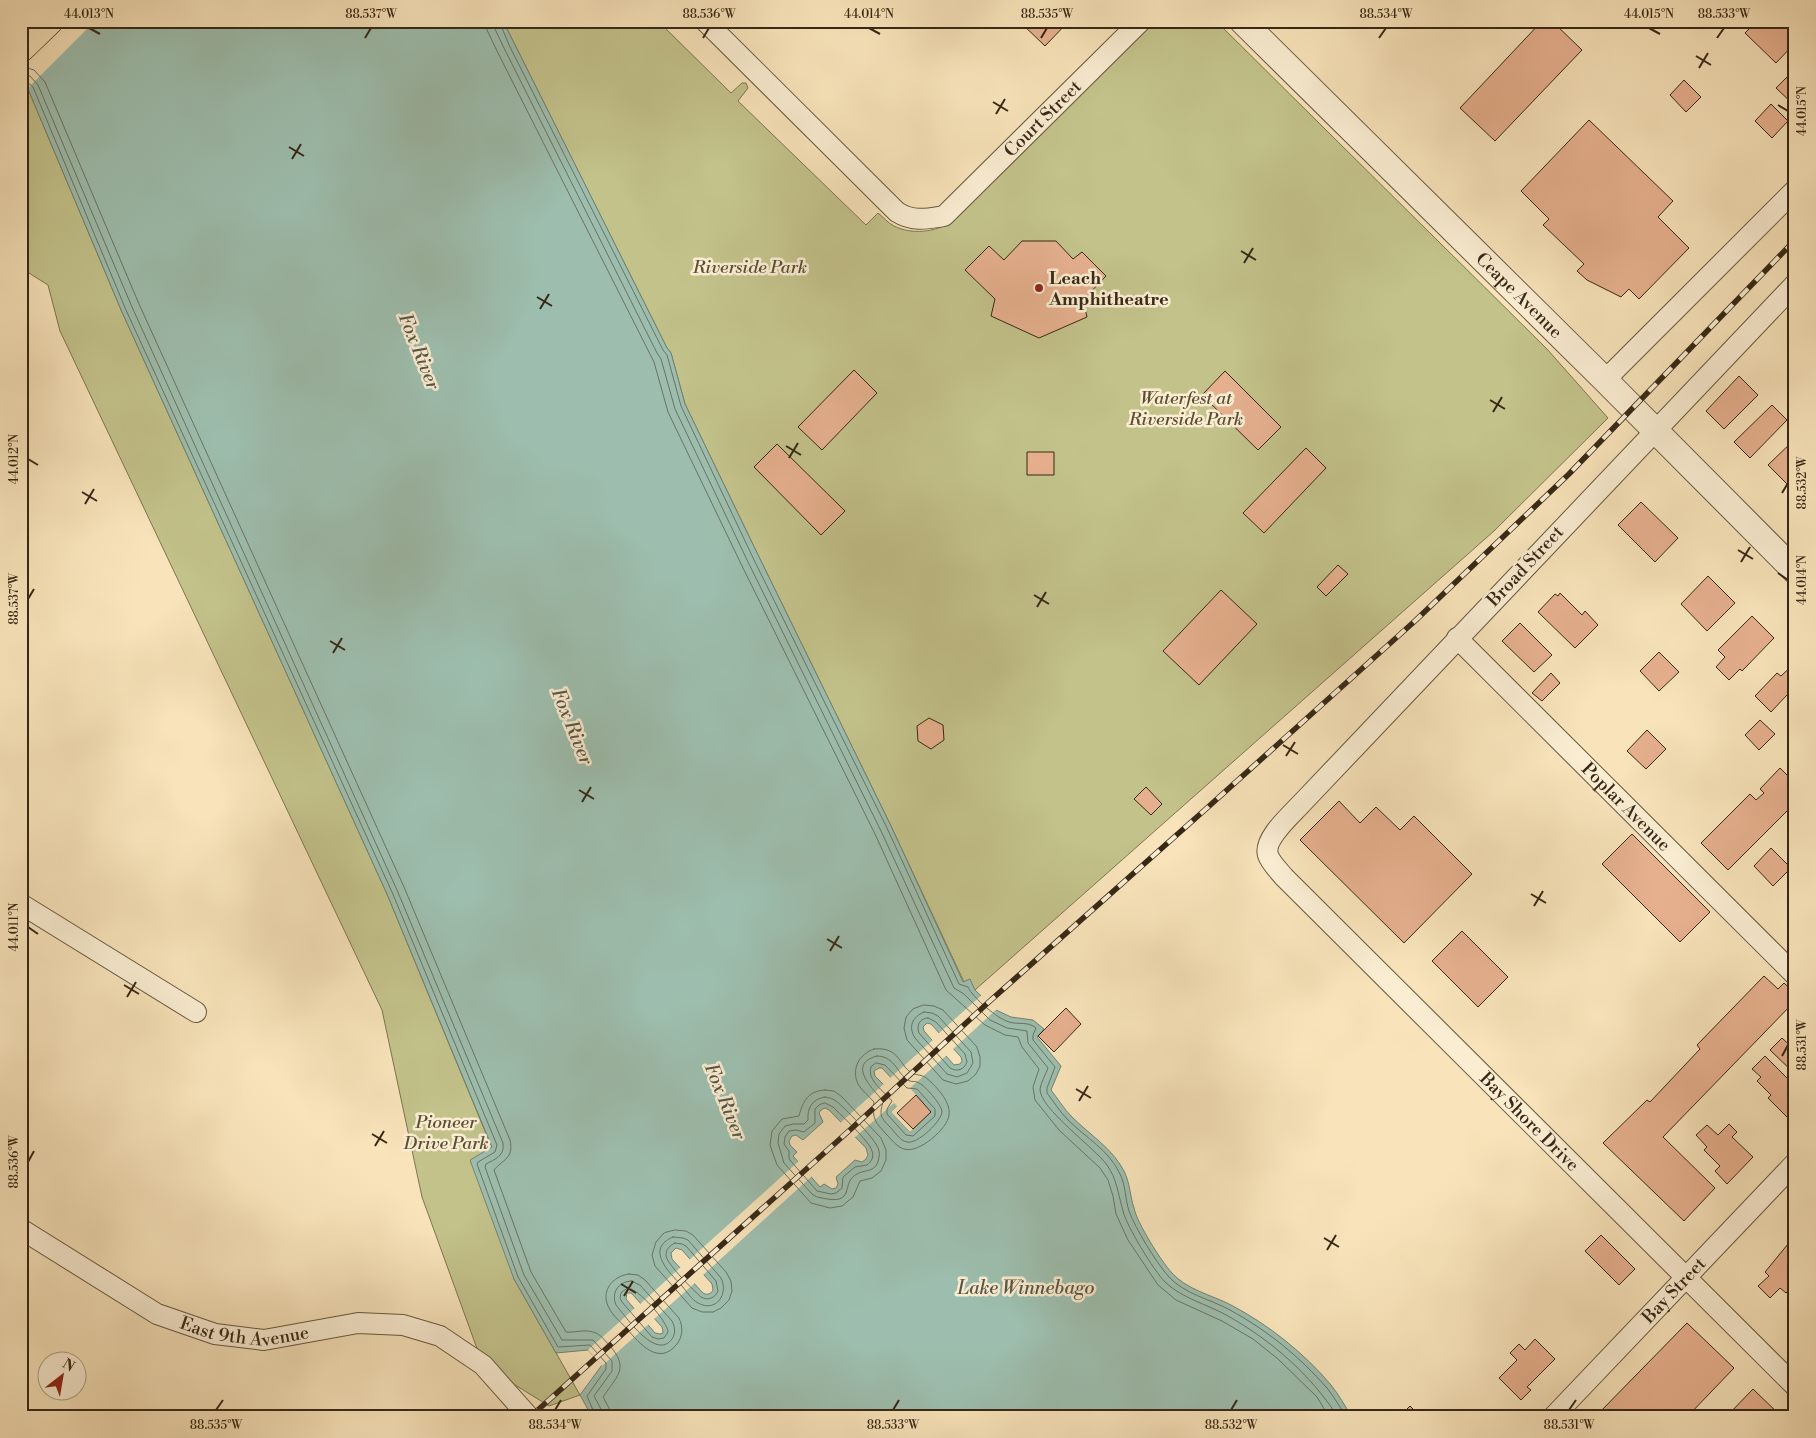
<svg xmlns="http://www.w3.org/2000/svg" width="1816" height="1438" font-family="'Libre Bodoni',serif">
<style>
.green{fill:#c3c28b;stroke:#7d7550}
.water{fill:#9dbeae;stroke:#748271;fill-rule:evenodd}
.pier{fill:#f8e3ba}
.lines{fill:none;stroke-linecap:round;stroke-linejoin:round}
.shore{stroke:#6a7362;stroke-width:1}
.building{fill:#e6b08e;stroke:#372816}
.minor-casing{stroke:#67573f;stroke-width:22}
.tertiary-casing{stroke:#67573f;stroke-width:27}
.primary-casing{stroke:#372816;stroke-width:29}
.minor{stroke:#faedd2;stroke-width:20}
.tertiary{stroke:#faedd2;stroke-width:25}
.primary{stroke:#f8e3ba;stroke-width:28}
.rail-casing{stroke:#372816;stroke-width:5.5}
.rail{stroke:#faedd2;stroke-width:4;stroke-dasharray:11;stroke-linecap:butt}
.ticks{fill:none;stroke:#372816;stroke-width:2}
.poi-dot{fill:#8f2418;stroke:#faedd2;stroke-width:2}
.labels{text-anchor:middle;stroke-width:5;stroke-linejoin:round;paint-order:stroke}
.street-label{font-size:18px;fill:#372816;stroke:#faedd2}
.park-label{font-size:18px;font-style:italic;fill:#5a4e33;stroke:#faedd2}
.poi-label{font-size:18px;font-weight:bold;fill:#372816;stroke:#faedd2;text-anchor:start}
.water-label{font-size:19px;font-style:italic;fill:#565544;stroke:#faedd2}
.neatline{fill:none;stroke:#372816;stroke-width:2}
.ticks-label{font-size:12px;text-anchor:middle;fill:#372816}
</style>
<rect width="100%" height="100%" fill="#f8e3ba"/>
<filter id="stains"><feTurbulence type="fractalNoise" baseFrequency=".004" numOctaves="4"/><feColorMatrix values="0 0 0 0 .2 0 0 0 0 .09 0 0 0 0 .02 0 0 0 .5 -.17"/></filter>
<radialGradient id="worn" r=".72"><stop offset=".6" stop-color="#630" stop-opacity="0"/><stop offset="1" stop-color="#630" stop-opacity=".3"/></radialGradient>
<path class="green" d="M 503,21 L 658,21 L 731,93 L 742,83 L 746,83 L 748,88 L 738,101 L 866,225 L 878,213 C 883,217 888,223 894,226 C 912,235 935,232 952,222 L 1084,90 L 1150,21 L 1216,21 L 1547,349 L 1608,418 L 1494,531 L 975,990 L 964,982 L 891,826 L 760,559 L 685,404 L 671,353 L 667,348 Z
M 21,84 L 28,89 L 122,312 L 387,894 L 492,1148 L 514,1279 L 580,1395 L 549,1406 L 483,1365 L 422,1197 L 382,1010 L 60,331 L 48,285 L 21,268 Z"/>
<path class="water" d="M 21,21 L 503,21 L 667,348 L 671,353 L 685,404 L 760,559 L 891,826 L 963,982 L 970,979 L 975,990 L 996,1010 L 1011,1017 L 1033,1020 L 1044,1029 L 1037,1037 L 1061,1066 L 1051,1090 C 1058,1099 1064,1109 1072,1117 C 1090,1135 1112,1148 1124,1171 C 1130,1183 1130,1196 1134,1208 C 1137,1223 1161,1261 1172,1273 C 1187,1290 1212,1295 1231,1305 C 1269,1325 1304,1353 1331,1385 C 1339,1395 1345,1406 1352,1417 L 592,1417 L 580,1395 L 602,1365 L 588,1350 L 556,1353 L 514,1279 L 470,1160 L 492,1147 L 387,894 L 122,312 L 28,89 L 21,84 ZM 927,1023 L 931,1024 L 961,1057 L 962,1061 L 960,1064 L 954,1065 L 924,1031 L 923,1027 ZM 879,1068 L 882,1068 L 908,1096 L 913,1092 L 931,1112 L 910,1132 L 891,1112 L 901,1102 L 875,1076 L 874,1071 ZM 825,1108 L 829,1110 L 866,1148 L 868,1155 L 866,1159 L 862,1162 L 855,1160 L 836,1177 L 838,1184 L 836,1188 L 832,1189 L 824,1184 L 820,1187 L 793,1156 L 797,1152 L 790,1145 L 789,1141 L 792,1136 L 796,1135 L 803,1140 L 823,1122 L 819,1113 L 821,1110 ZM 676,1248 L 682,1250 L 712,1284 L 713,1290 C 711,1294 706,1296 702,1292 L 672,1259 L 671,1253 ZM 627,1293 L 631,1293 L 633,1295 L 662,1327 L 663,1333 L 660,1334 L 655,1333 L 626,1299 Z"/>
<path class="pier" d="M 21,21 L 95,21 L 26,90 L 21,87 Z
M 984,993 L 998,1008 L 951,1051 L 937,1035 Z
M 934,1039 L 948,1054 L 910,1088 L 931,1112 L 910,1132 L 891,1112 L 897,1106 L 894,1103 L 853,1139 L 839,1124 L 885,1083 L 903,1102 L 894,1112 L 910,1129 L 928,1112 L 913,1095 L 909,1098 L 907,1098 L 889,1079 Z
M 800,1160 L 813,1175 L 702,1276 L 688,1261 Z
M 682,1266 L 696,1282 L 653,1320 L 639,1305 Z
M 636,1307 L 650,1323 L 602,1366 L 588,1350 Z"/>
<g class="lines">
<path class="shore" d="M 485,21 L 487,30 L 498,53 L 654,362 L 668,412 L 743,568 L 875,834 L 946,990 L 985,1025 L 1005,1035 L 1018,1037 L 1022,1047 L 1039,1069 L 1033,1087 L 1035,1100 L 1059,1130 L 1100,1168 L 1108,1180 L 1113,1196 L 1116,1214 L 1128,1240 L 1158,1285 L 1176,1300 L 1222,1321 L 1253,1339 L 1278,1359 L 1317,1397 L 1329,1417
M 493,21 L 494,27 L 505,50 L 657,353 L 661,359 L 675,409 L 749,564 L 881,831 L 954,988 L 964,994 L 990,1020 L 1007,1028 L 1027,1031 L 1028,1043 L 1048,1068 C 1046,1074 1041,1082 1040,1089 C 1039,1108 1095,1148 1107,1165 C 1117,1179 1118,1194 1123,1211 C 1126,1225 1154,1271 1165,1282 C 1183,1299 1207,1304 1228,1316 C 1272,1341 1310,1374 1338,1417
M 499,21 L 510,47 L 663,350 L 667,355 L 681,406 L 755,562 L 887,828 L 959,984 L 968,987 C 973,998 998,1019 1009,1022 C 1019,1025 1028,1021 1036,1028 L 1033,1035 L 1033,1040 L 1055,1067 L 1047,1088 L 1047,1093 C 1054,1102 1060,1112 1068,1120 C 1086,1138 1109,1150 1120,1174 C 1126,1186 1125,1199 1129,1211 C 1135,1228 1156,1262 1168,1276 C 1184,1294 1210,1299 1230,1310 C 1267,1330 1300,1357 1327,1388 C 1334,1397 1340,1407 1346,1417
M 21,66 L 34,70 L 45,82 L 139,304 L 404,887 L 510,1140 C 514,1159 503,1159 494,1170 L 531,1272 L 566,1332 C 574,1333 584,1329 593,1332 C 601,1334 605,1341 610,1346 C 630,1369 616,1377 603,1397 L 609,1408 L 610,1417
M 21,74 L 30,76 L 38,85 L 132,307 L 397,890 L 503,1143 C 505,1156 495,1159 486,1164 L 485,1167 L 524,1275 L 562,1340 L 593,1340 L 612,1361 L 612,1371 L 594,1396 L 602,1411 L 602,1417
M 21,80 L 26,81 L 33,87 L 126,310 L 392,892 L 497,1145 L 495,1152 L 478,1162 L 477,1164 L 518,1277 L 558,1347 L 590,1345 L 606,1363 L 606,1369 L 587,1396 L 596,1417
M 924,1005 L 934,1006 L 943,1010 L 977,1047 L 980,1057 L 980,1066 L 976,1074 L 968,1081 L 956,1084 L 943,1080 L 907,1040 L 904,1028 L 906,1017 L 913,1009 Z
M 924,1012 L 932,1013 L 938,1016 L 971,1052 L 973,1063 L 967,1073 L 957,1077 L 947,1074 L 915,1038 C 908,1027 912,1017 924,1012 Z
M 928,1018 L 936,1022 L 965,1054 L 967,1062 C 964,1070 957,1072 950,1068 L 919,1033 C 916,1025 920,1018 928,1018 Z
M 874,1049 C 901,1046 899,1068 914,1074 C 918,1075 921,1075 925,1077 C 935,1085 951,1101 949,1115 C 948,1128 919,1154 904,1149 C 897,1147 892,1140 887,1135 C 875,1122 872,1119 874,1102 C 869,1096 862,1091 858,1084 C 851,1069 859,1054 874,1049 Z
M 877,1056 C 896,1056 898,1077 910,1081 C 912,1082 915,1081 917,1082 C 924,1084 941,1104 942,1111 C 943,1120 917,1145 907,1142 C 900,1141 895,1132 890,1127 C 879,1116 880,1115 883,1101 C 873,1089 846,1064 877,1056 Z
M 876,1063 L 885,1065 L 907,1088 L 917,1089 L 935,1109 L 935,1116 L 913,1136 L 906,1135 L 887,1114 L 887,1109 L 892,1101 C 885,1092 866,1080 871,1067 Z
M 825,1090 L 834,1091 L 842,1097 L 881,1138 L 886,1150 L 886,1160 L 881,1171 L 872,1178 L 860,1181 L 853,1197 L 842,1206 L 830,1208 L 811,1203 L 777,1165 L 770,1145 L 772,1131 L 782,1119 L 799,1116 C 803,1101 808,1091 825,1090 Z
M 825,1097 C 829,1098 832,1098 836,1101 C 844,1107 873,1137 877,1146 C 879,1149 880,1154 879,1157 C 877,1173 866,1169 857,1174 C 840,1182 857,1206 822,1198 C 817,1197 816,1197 812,1194 L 784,1163 L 778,1143 L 779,1134 L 785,1126 L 793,1124 L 804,1124 L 808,1120 C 807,1108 812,1099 825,1097 Z
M 825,1103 L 833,1107 C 841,1115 870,1142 872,1151 C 874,1157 872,1161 867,1165 L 855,1167 L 843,1177 L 842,1188 L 836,1193 L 831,1194 L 817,1191 L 789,1159 L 789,1151 L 784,1144 L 785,1137 L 789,1131 L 796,1130 L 804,1132 L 815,1123 L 815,1109 L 819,1105 Z
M 675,1230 L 686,1231 L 693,1235 L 726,1272 L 731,1281 L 732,1291 L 729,1300 L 721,1308 L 713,1312 L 702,1312 L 692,1308 L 655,1266 L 652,1255 L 656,1242 L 664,1233 Z
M 673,1237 L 683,1238 L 688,1240 L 721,1278 C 729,1294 716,1313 698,1303 C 692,1300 687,1292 682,1286 C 670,1273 644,1249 673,1237 Z
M 675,1243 L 682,1244 L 686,1246 L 716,1281 L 718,1291 C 715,1298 708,1301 701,1297 C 693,1290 668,1265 666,1256 C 666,1249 669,1246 675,1243 Z
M 629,1274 L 638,1275 L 645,1280 L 679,1318 C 683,1327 683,1336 677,1344 C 659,1367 639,1343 627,1329 C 621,1322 613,1316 609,1308 C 600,1292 612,1276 629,1274 Z
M 631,1281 L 640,1285 L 672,1321 C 675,1327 676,1333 672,1339 C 656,1361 626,1317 616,1305 C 611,1293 618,1282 631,1281 Z
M 628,1288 C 638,1288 668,1322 668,1332 L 664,1338 L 658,1339 L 652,1337 L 622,1302 L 620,1298 L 621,1293 Z"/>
</g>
<path class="building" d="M 1019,21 L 1069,21 L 1045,46 Z
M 1542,21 L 1552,21 L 1582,50 L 1495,141 L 1460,108 Z
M 1757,21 L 1786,21 L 1795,30 L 1795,43 L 1776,63 L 1745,33 Z
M 1795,69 L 1795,106 L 1776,88 Z
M 1684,80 L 1701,97 L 1686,112 L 1670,95 Z
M 1771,104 L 1788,121 L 1772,138 L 1755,121 Z
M 1589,120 L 1673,201 L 1658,217 L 1689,248 L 1639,299 L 1629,289 L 1621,297 L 1587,280 L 1577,271 L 1584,264 L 1543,225 L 1549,219 L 1521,191 Z
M 1022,241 L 1056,241 L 1073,259 L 1082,252 L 1106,276 L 1083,300 L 1087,317 L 1039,338 L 991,316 L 995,299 L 965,270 L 989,246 L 1004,260 Z
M 854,370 L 877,393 L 822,450 L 798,427 Z
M 1225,371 L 1281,427 L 1258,450 L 1202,395 Z
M 1739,376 L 1758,395 L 1724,429 L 1706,411 Z
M 1772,405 L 1787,420 L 1750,458 L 1734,442 Z
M 1795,439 L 1795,479 L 1789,486 L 1768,465 Z
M 777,444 L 845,511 L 821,535 L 754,467 Z
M 1306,448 L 1326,468 L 1264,533 L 1243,513 Z
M 1027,452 L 1054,452 L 1054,475 L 1027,475 Z
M 1641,502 L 1678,538 L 1655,562 L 1618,525 Z
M 1338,565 L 1348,574 L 1326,596 L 1317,587 Z
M 1708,576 L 1735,603 L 1707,631 L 1681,604 Z
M 1221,590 L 1257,624 L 1199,685 L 1163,651 Z
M 1560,593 L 1582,615 L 1585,611 L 1598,625 L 1575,648 L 1538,612 L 1555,594 L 1558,596 Z
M 1752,616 L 1774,638 L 1742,671 L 1740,669 L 1729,680 L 1716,667 L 1725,657 L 1718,650 Z
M 1520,623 L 1552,655 L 1534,672 L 1502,641 Z
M 1659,652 L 1679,672 L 1659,691 L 1640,671 Z
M 1795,663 L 1795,702 L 1787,695 L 1771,712 L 1755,696 L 1777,673 L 1781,676 Z
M 1551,673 L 1560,683 L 1542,701 L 1532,693 Z
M 929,718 L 943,725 L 944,740 L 931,749 L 918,741 L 917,726 Z
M 1760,720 L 1775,734 L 1759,750 L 1745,735 Z
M 1647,730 L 1666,749 L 1646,769 L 1627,751 Z
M 1780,768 L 1789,777 L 1795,771 L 1795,803 L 1728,870 L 1701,843 L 1750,794 L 1756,800 L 1764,793 L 1760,789 Z
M 1146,787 L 1162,804 L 1151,815 L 1134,799 Z
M 1339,801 L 1360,823 L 1376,807 L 1400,830 L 1414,816 L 1472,874 L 1404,943 L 1300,840 Z
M 1632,834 L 1710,912 L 1680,942 L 1602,864 Z
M 1771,848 L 1791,868 L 1773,886 L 1754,866 Z
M 1462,931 L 1508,977 L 1478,1007 L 1432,961 Z
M 1764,976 L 1778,989 L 1784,983 L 1795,993 L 1795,1001 L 1663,1137 L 1715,1188 L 1684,1221 L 1603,1143 L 1647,1100 L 1650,1102 L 1700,1049 L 1697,1045 Z
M 1066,1008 L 1081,1024 L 1054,1052 L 1038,1036 Z
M 1782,1038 L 1795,1050 L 1795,1074 L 1770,1050 Z
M 1765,1056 L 1795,1086 L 1795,1109 L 1787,1117 L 1768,1098 L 1771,1095 L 1757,1081 L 1761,1077 L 1752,1069 Z
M 916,1095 L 931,1112 L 913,1129 L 897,1113 Z
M 1729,1124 L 1737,1132 L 1732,1137 L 1753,1157 L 1727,1184 L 1715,1171 L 1720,1166 L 1704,1150 L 1707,1147 L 1696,1135 L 1707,1125 L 1718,1135 Z
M 1601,1235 L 1635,1269 L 1619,1285 L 1585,1251 Z
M 1788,1244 L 1795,1249 L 1795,1284 L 1786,1293 L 1780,1288 L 1770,1298 L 1758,1286 L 1769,1276 L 1765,1272 Z
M 1687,1323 L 1734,1368 L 1687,1417 L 1595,1417 Z
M 1535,1339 L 1555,1359 L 1527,1387 L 1531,1390 L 1521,1400 L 1499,1378 L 1517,1360 L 1510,1353 L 1519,1344 L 1525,1350 Z
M 1753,1389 L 1782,1417 L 1726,1417 Z
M 1410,1406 L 1421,1417 L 1399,1417 Z"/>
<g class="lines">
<defs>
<g id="minor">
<path id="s1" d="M 705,21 L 897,212 C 913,222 926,219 944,216 L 1141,21"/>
<path id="s2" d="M 1795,284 L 1301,804 C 1291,815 1263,839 1268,855 C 1270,862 1279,871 1284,877 L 1795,1386"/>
<path d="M 1605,380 L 1795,190"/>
<path id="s3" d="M 1457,638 L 1795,975"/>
<path d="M 21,904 L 196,1012"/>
<path id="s4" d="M 21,1229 L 157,1314 L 215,1334 L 264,1340 L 358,1323 L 403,1325 L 440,1336 L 483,1365 L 529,1417"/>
<path id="s5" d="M 1553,1417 L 1795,1163"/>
</g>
<g id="tertiary">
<path id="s6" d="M 1242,21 L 1605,380 L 1795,571"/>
</g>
<path id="primary" d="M 21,48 L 49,21"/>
</defs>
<use href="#minor" class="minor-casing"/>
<use href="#tertiary" class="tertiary-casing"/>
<use href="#primary" class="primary-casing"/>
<use href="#minor" class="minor"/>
<use href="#tertiary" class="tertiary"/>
<use href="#primary" class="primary"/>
<defs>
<path id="rail" d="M 530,1417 L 851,1129 L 991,1000 L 1207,808 L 1416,620 L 1569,474 L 1795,240"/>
</defs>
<use href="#rail" class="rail-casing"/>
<use href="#rail" class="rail"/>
</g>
<path class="ticks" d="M 89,28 L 100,34M 869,28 L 880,34M 1649,28 L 1660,34M 365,38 L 371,28M 703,38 L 709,28M 1041,38 L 1047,28M 1379,38 L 1386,28M 1717,38 L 1724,28M 1696,56 L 1711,65M 1699,68 L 1708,53M 993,102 L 1008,111M 1778,105 L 1788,111M 996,114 L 1005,99M 289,147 L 304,156M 292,159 L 301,144M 1241,251 L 1256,260M 1244,263 L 1253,248M 537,297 L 552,306M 540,309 L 549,294M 1490,400 L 1505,409M 1493,412 L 1502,397M 786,446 L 801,455M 789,458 L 798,443M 28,459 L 38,465M 82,492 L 97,501M 1782,493 L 1788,483M 85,504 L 94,489M 1738,550 L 1753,559M 1741,562 L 1750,547M 1778,573 L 1788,580M 1034,595 L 1049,604M 28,599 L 34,589M 1037,607 L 1046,592M 330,641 L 345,650M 333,653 L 342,638M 1283,745 L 1298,754M 1286,756 L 1295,742M 579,790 L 594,799M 582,802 L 591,787M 1531,894 L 1546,903M 1534,906 L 1543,891M 28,927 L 38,934M 827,939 L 842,948M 830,951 L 839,936M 124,985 L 139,994M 127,997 L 136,982M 1782,1056 L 1788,1045M 1076,1089 L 1091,1098M 1079,1101 L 1088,1086M 372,1134 L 387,1143M 375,1146 L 384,1131M 28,1162 L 34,1151M 1324,1238 L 1339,1247M 1327,1250 L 1336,1235M 621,1284 L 636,1293M 624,1296 L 633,1281M 216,1410 L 223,1400M 555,1410 L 561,1400M 893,1410 L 899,1400M 1231,1410 L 1237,1400M 1569,1410 L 1576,1400"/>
<circle class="poi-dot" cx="1039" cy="288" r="5"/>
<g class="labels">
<g class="street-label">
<text dy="6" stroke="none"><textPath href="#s1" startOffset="458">Court Street</textPath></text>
<text dy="6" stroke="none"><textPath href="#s6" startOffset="390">Ceape Avenue</textPath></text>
<text transform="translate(1525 566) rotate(-47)" y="6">Broad Street</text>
<text dy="6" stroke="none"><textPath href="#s3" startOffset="239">Poplar Avenue</textPath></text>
<text dy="6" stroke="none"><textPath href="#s2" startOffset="1154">Bay Shore Drive</textPath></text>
<text dy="6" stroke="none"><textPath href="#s5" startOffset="175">Bay Street</textPath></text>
<text dy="6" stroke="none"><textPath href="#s4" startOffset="251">East 9th Avenue</textPath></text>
</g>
<g class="park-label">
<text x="750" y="273">Riverside Park</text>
<text x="1186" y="404">Waterfest at<tspan x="1186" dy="21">Riverside Park</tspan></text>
<text x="446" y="1128">Pioneer<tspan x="446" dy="21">Drive Park</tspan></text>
</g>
<g class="poi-label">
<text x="1049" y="284">Leach<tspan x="1049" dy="21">Amphitheatre</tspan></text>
</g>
<g class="water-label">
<text transform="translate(420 351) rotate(68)" y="7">Fox River</text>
<text transform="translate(573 726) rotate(68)" y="7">Fox River</text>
<text transform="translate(726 1101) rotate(68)" y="7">Fox River</text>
<text x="1026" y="1294">Lake Winnebago</text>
</g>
</g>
<rect width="1816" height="1438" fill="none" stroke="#f8e3ba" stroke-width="55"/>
<g transform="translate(62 1376) rotate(31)"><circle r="24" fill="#faedd2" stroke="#ac9e87"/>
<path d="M0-4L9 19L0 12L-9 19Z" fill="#8f2418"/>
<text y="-8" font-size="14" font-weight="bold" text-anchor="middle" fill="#372816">N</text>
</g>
<rect x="28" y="28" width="1760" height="1382" class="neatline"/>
<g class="ticks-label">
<text x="89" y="18">44.013°N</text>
<text x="371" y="18">88.537°W</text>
<text x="709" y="18">88.536°W</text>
<text x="869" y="18">44.014°N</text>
<text x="1047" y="18">88.535°W</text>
<text x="1386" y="18">88.534°W</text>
<text x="1649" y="18">44.015°N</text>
<text x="1724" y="18">88.533°W</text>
<text transform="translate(1802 111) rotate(-90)" y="4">44.015°N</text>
<text transform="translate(14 459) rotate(-90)" y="4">44.012°N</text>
<text transform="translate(1802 483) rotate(-90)" y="4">88.532°W</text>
<text transform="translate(1802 580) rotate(-90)" y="4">44.014°N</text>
<text transform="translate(14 599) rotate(-90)" y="4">88.537°W</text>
<text transform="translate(14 927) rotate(-90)" y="4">44.011°N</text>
<text transform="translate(1802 1045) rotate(-90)" y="4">88.531°W</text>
<text transform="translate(14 1162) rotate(-90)" y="4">88.536°W</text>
<text x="216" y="1429">88.535°W</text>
<text x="555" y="1429">88.534°W</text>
<text x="893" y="1429">88.533°W</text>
<text x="1231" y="1429">88.532°W</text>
<text x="1569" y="1429">88.531°W</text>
</g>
<rect width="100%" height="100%" filter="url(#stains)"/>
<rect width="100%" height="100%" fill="url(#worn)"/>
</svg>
